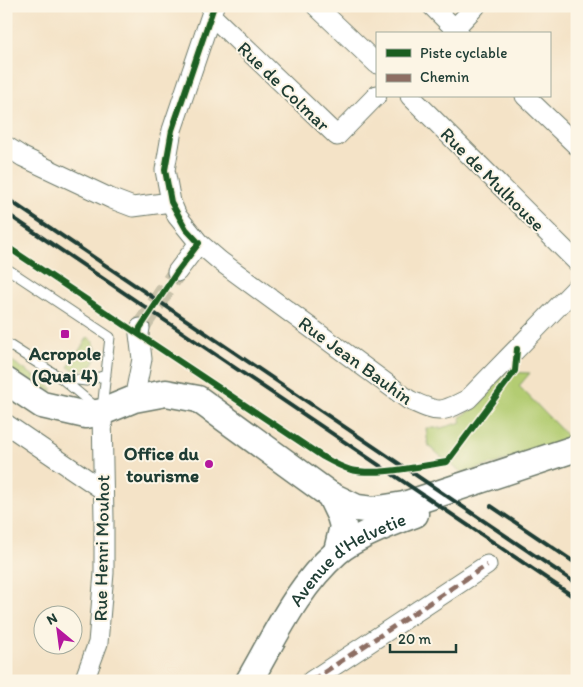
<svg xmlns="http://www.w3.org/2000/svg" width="583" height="687" font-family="Itim,sans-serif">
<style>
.green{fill:#b3cc72;stroke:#698453}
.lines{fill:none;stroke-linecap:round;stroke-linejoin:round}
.street-tunnel{stroke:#c9c2aa;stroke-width:19;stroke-dasharray:19 9;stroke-linecap:butt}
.lane-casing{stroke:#6a7767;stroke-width:11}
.street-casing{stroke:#6a7767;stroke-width:21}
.secondary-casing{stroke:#6a7767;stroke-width:29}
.lane{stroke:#fff;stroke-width:9}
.street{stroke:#fff;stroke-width:19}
.secondary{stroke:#fff;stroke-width:26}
.rail{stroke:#1f3d34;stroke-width:4}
.quiet{stroke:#8d6e63;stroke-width:5;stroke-dasharray:10 5;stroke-linecap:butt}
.cycleway-casing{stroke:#fcf5e5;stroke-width:9}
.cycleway{stroke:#1b5e20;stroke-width:6}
.poi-dot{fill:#b5179e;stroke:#fcf5e5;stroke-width:2}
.labels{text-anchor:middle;stroke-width:4;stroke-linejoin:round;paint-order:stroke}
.street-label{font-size:19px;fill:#1f3d34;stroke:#fcf5e5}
.poi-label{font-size:19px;font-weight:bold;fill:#1f3d34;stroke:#fcf5e5}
</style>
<rect width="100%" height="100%" fill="#fcf5e5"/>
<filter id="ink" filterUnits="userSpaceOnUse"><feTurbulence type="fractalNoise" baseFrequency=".02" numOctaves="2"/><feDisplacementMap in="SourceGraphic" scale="10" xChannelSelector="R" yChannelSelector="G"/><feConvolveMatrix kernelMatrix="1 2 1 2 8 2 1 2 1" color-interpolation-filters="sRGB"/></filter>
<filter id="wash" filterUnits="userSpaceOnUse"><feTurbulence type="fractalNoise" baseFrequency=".0096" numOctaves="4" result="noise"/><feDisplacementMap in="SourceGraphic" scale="20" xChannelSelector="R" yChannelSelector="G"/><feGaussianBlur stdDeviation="1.12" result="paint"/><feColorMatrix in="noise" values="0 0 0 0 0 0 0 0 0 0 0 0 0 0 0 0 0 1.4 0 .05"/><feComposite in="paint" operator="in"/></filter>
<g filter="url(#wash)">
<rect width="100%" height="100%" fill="#f4e3c7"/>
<path class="green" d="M 88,337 C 108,353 90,380 68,367 Z
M 6,357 L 53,389 L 51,391 L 6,369 Z
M 506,372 L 530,373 L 519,386 L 572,441 L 463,473 L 447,462 L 428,445 L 426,428 L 441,428 L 462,422 L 460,417 L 477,407 Z"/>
</g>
<g filter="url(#ink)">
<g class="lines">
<path class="street-tunnel" d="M 140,328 L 177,272"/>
<defs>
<path id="lane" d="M 6,268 L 110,337 L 102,409
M 6,343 L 61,378 L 98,409
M 61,378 L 86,381 L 106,375"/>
<path id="street" d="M 214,6 L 172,130 L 165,170 L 171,202 L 177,216 L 199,243 L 220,261 L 409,400 C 439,413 439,414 468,399 L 577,287
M 316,6 L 377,64
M 432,6 L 460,34
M 211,15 L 337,136 L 377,95
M 455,28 L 476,6
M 410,96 L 577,262
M 525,96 L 577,146
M 6,146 L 23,157 L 112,199 L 133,207 L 171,202
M 177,272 L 199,243
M 134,399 L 142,359 L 139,334 L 140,328
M 6,424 L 103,490
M 84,681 L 98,643 L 104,573 L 104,519 L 102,412
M 311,681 L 487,565"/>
<g id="secondary">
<path d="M 6,381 L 42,405 L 86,415 L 102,412 L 134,399 L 166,393 L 198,399 L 330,495 L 357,508 L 373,510 L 404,505 L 577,448"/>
<path d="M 330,495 L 340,516 L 343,526 L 337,551"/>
<path id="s1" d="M 249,681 C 275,636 297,587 337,552 C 354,537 393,522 415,514"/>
</g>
</defs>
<use href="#lane" class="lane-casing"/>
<use href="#street" class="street-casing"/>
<use href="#secondary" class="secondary-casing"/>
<use href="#lane" class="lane"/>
<use href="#street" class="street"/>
<use href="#secondary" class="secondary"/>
<path class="rail" d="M 6,198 L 577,584
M 6,213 L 577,599
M 491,506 L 577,564"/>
<path class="quiet" d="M 311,681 L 487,565"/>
<defs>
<path id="cycleway" d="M 6,246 L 323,457 C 332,462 341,467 351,470 C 378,476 419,466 447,462 L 515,371 L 517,349
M 139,334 L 140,328 L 177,272 L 199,243 L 186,229 L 171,202 L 165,170 L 172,130 L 214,6"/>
</defs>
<use href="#cycleway" class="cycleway-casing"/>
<use href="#cycleway" class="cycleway"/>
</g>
</g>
<g class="poi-dot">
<rect x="60" y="329" width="10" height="10" rx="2.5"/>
<circle cx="209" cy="464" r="5"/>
</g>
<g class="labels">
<g class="street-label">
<text transform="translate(284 86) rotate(44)" y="7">Rue de Colmar</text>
<text transform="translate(493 179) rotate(45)" y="7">Rue de Mulhouse</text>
<text transform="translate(356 360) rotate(36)" y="7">Rue Jean Bauhin</text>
<text transform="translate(101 548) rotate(-89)" y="7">Rue Henri Mouhot</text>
<text dy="7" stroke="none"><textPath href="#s1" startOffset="161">Avenue d'Helvetie</textPath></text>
</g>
<g class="poi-label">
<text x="65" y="360">Acropole<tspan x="65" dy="22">(Quai 4)</tspan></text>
<text x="199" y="460" text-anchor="end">Office du<tspan x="199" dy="22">tourisme</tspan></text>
</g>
</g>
<rect width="583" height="687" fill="none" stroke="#fcf5e5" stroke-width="25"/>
<rect x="376" y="32" width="175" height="65" fill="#fcf5e5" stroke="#a4ab9e"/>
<rect x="386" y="49" width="25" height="8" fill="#1b5e20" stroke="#a4ab9e"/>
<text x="420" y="58" font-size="15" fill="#1f3d34">Piste cyclable</text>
<rect x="386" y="74" width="25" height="8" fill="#8d6e63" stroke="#a4ab9e"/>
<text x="420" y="82" font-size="15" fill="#1f3d34">Chemin</text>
<g transform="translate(58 630) rotate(331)"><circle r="24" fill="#fcf5e5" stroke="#a4ab9e"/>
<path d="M0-4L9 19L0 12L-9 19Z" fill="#b5179e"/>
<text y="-8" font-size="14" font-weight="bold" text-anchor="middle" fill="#1f3d34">N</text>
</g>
<path d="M390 644v8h66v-8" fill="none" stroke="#1f3d34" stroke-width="2.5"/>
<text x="398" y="644" font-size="15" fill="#1f3d34" stroke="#fcf5e5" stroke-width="4" paint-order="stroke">20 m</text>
</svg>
